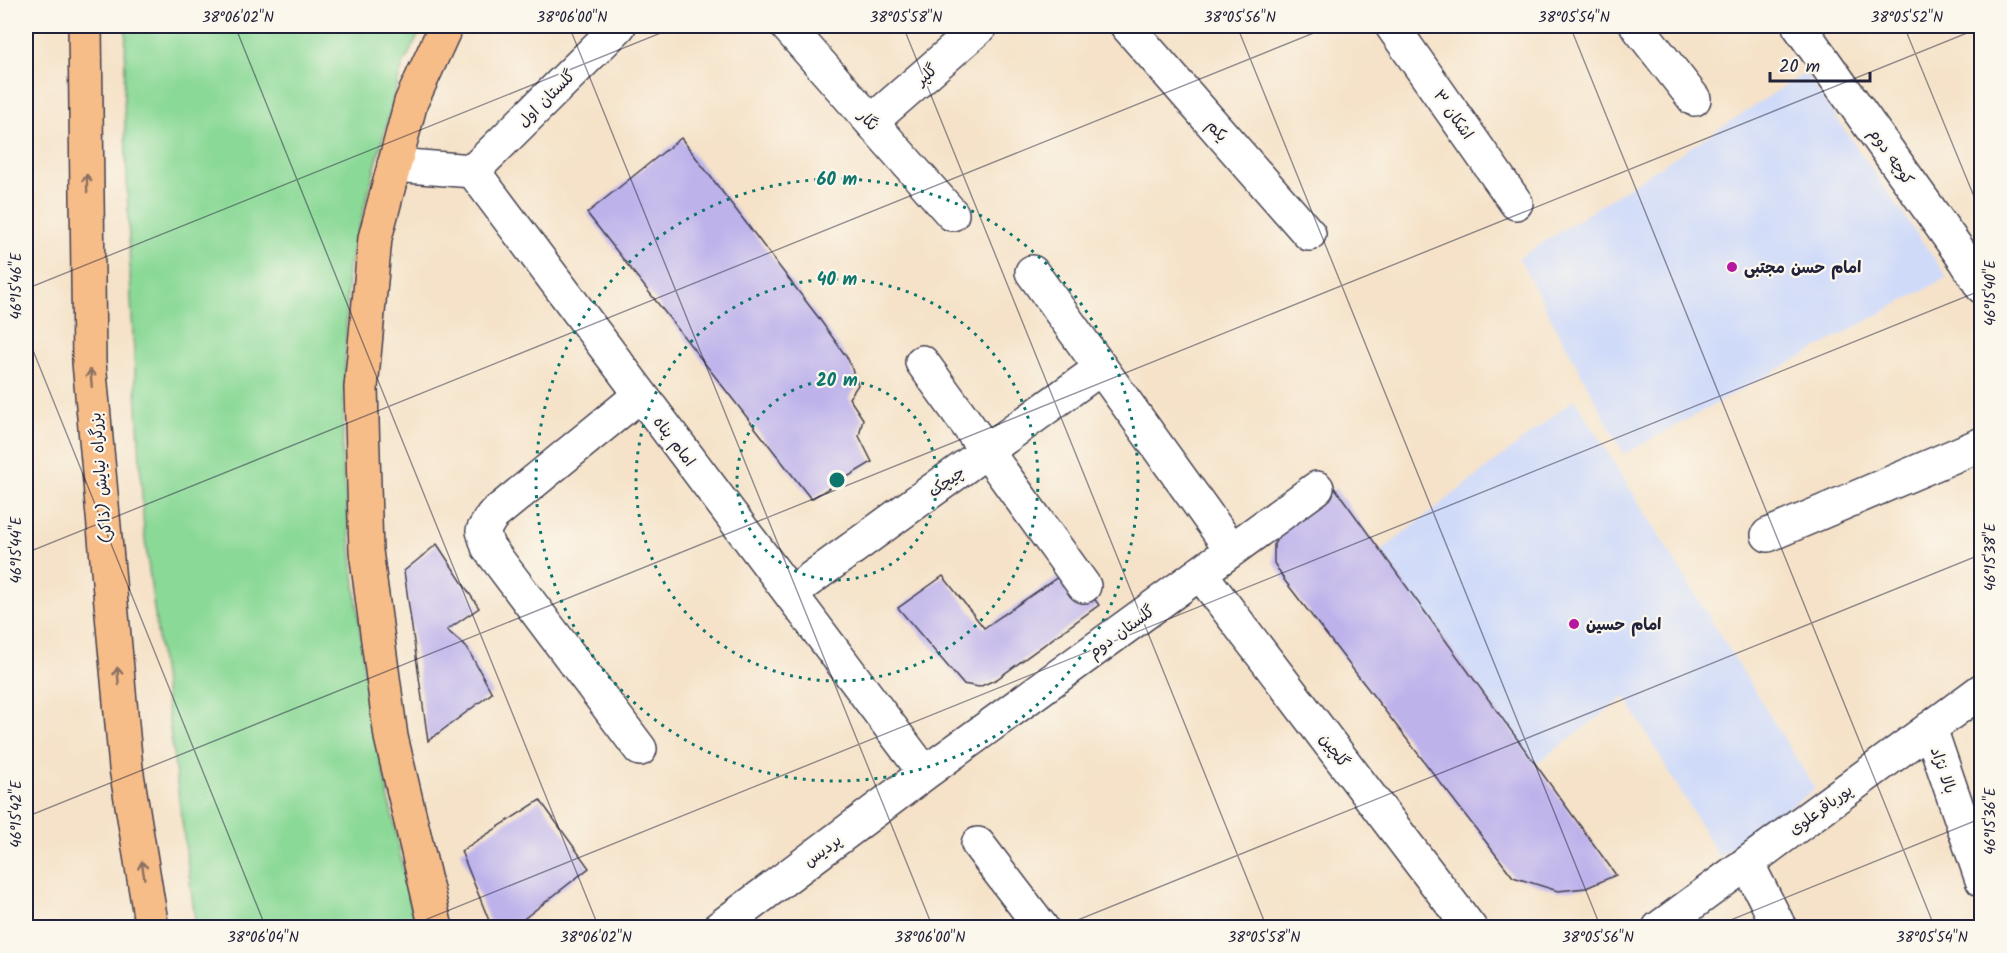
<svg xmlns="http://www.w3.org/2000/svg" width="2007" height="953" font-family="Kalam,'Playpen Sans Arabic',sans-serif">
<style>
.built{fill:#cfdaf9}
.green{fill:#8bd997;stroke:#567e69;stroke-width:1.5}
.building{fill:#beb2eb}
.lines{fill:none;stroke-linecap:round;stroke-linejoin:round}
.minor-casing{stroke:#423f50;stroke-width:36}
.highway-casing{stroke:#423f50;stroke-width:36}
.minor{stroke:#fff;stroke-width:33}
.highway{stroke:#f7bd88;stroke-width:33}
.oneway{stroke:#8c7062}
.ticks{fill:none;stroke:#22223b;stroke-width:1.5;stroke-opacity:0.45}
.ring{fill:none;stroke:#0f766e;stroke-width:3;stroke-dasharray:3 6}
.poi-dot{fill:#b5179e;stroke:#fbf7ec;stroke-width:2}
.labels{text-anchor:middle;stroke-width:4.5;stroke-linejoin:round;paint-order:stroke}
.street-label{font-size:16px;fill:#22223b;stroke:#fbf7ec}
.poi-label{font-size:16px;font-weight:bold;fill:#22223b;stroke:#fbf7ec;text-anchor:start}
.centre{fill:#0f766e;stroke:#fbf7ec;stroke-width:3}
.ring-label{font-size:18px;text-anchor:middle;font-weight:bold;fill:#0f766e;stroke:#fbf7ec;stroke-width:4.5;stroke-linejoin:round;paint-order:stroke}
.neatline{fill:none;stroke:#22223b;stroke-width:2}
.ticks-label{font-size:15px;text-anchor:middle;fill:#22223b}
</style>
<rect width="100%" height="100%" fill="#fbf7ec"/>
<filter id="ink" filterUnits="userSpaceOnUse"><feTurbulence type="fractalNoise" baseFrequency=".0167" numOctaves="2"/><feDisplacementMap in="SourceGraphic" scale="12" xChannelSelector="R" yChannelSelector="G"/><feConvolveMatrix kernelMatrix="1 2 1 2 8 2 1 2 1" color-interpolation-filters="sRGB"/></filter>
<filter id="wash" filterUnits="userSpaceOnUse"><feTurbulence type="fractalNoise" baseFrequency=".008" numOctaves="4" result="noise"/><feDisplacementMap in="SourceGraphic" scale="24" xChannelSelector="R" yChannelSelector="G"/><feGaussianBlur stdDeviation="1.35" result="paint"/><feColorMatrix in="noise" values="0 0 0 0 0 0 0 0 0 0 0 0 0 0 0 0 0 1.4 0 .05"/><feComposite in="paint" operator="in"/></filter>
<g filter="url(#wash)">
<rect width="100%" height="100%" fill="#f5e2c8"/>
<path class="built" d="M 1805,73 L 1947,277 L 1624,454 L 1519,258 Z
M 1575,399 L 1815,789 L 1719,857 L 1625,697 L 1536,764 L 1381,551 Z"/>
<path class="green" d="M 126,26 L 423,26 L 402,67 L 348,268 L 342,463 L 366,687 L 415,927 L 196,927 L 144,532 L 131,299 L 124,97 Z"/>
<g id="blocks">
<path class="building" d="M 681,138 L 818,317 L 848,359 L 858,385 L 849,398 L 863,419 L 859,436 L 872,462 L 811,499 L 587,213 Z
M 1335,488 L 1616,875 L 1586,888 L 1558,891 L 1513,877 L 1285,581 L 1274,563 L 1274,544 L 1283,529 Z
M 437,544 L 479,608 L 447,630 L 467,648 L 492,693 L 428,741 L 404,571 Z
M 1071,568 L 1099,605 L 997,679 L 979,687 L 963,684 L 898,608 L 943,576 L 984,628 Z
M 540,800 L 589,868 L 512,928 L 492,928 L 461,851 Z"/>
</g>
</g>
<g filter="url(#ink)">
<use href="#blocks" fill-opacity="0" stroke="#423f50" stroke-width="1.5"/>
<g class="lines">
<defs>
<path id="minor" d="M 787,26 L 952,214
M 1127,26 L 1309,234
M 1392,26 L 1516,203
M 1637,26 L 1694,99
M 1799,26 L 1966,261 L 1982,287
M 871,122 L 981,26
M 394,165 L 473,171 L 925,773
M 473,171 L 619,26
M 1032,272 L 1232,550
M 922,362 L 1084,586
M 1768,535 L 1982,444
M 1200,573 L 1470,928
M 791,593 L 1101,368
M 1930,728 L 1982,880
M 640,749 L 488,547 L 483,531 L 492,516 L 640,395
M 978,844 L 1042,928
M 1747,863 L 1780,928
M 719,928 L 925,773 L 1317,488
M 1659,928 L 1982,690"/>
<path id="highway" d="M 85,26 L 89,362 L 126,768 L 152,928
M 436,928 L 391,737 L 366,551 L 361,388 L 375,238 L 411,102 L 446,26"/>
</defs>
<use href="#minor" class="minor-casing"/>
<use href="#highway" class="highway-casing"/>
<use href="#minor" class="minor"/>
<use href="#highway" class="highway"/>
</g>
<defs><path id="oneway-shaft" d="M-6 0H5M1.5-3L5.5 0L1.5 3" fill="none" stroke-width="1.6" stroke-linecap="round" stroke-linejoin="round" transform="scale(1.5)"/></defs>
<g class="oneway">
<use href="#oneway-shaft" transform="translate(87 183) rotate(-91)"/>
<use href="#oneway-shaft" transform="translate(91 378) rotate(-95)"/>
<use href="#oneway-shaft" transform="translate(118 676) rotate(-95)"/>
<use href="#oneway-shaft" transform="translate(143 870) rotate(-99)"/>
</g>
</g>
<path class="ticks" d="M 235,26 L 599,928M 569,26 L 933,928M 903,26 L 1267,928M 1237,26 L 1601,928M 1570,26 L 1935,928M 1904,26 L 1982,216M 26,289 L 678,26M 26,333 L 266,928M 26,553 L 1331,26M 26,817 L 1982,27M 405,928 L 1982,290M 1058,928 L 1982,554M 1711,928 L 1982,818"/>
<g class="ring">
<circle cx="837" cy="480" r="100"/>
<circle cx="837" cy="480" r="201"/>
<circle cx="837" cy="480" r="301"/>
</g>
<g class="poi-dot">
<circle cx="1732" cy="267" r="6"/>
<circle cx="1574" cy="624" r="6"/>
</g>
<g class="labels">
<g class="street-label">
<text transform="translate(926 74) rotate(-41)" y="6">گلپر</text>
<text transform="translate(546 98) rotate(-45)" y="6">گلستان اول</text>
<text transform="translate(1454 114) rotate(55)" y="6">اشکان ۳</text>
<text transform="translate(869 120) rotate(49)" y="6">نگار</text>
<text transform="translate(1218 130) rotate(49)" y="6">یکم</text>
<text transform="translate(1892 156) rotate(55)" y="6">کوچه دوم</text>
<text transform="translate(675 441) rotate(53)" y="6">امام پناه</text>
<text transform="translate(100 478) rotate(-95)" y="6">بزرگراه نیایش (ذاکر)</text>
<text transform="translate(946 481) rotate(-36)" y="6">چیچک</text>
<text transform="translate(1121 631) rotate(-36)" y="6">گلستان دوم</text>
<text transform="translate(1335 750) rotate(53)" y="6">گلچین</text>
<text transform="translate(1944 770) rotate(71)" y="6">بالا نژاد</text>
<text transform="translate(1820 809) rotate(-36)" y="6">پورباقرعلوی</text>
<text transform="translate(822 850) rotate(-37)" y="6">پردیس</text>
</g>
<g class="poi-label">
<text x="1744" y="273">امام حسن مجتبی</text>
<text x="1586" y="630">امام حسین</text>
</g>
</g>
<circle cx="837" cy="480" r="9" class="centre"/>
<g class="ring-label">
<text x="837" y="185">60 m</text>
<text x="837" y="285">40 m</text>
<text x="837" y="386">20 m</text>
</g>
<rect width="2007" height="953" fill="none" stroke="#fbf7ec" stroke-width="66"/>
<path d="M1770 72v9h100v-9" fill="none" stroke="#22223b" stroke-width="3"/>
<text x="1779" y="72" font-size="18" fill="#22223b" stroke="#fbf7ec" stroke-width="4.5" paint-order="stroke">20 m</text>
<rect x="33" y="33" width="1941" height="887" class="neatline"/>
<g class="ticks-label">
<text x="238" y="22">38°06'02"N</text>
<text x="572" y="22">38°06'00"N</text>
<text x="906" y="22">38°05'58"N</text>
<text x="1240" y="22">38°05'56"N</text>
<text x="1574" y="22">38°05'54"N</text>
<text x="1907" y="22">38°05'52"N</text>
<text transform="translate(16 286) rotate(-90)" y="5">46°15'46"E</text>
<text transform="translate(1990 293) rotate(-90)" y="5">46°15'40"E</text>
<text transform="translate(16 550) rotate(-90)" y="5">46°15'44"E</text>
<text transform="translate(1990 557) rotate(-90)" y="5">46°15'38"E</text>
<text transform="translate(16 814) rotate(-90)" y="5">46°15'42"E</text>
<text transform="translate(1990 821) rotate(-90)" y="5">46°15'36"E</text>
<text x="263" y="942">38°06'04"N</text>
<text x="596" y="942">38°06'02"N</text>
<text x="930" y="942">38°06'00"N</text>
<text x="1264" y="942">38°05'58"N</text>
<text x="1598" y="942">38°05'56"N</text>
<text x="1932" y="942">38°05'54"N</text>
</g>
</svg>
